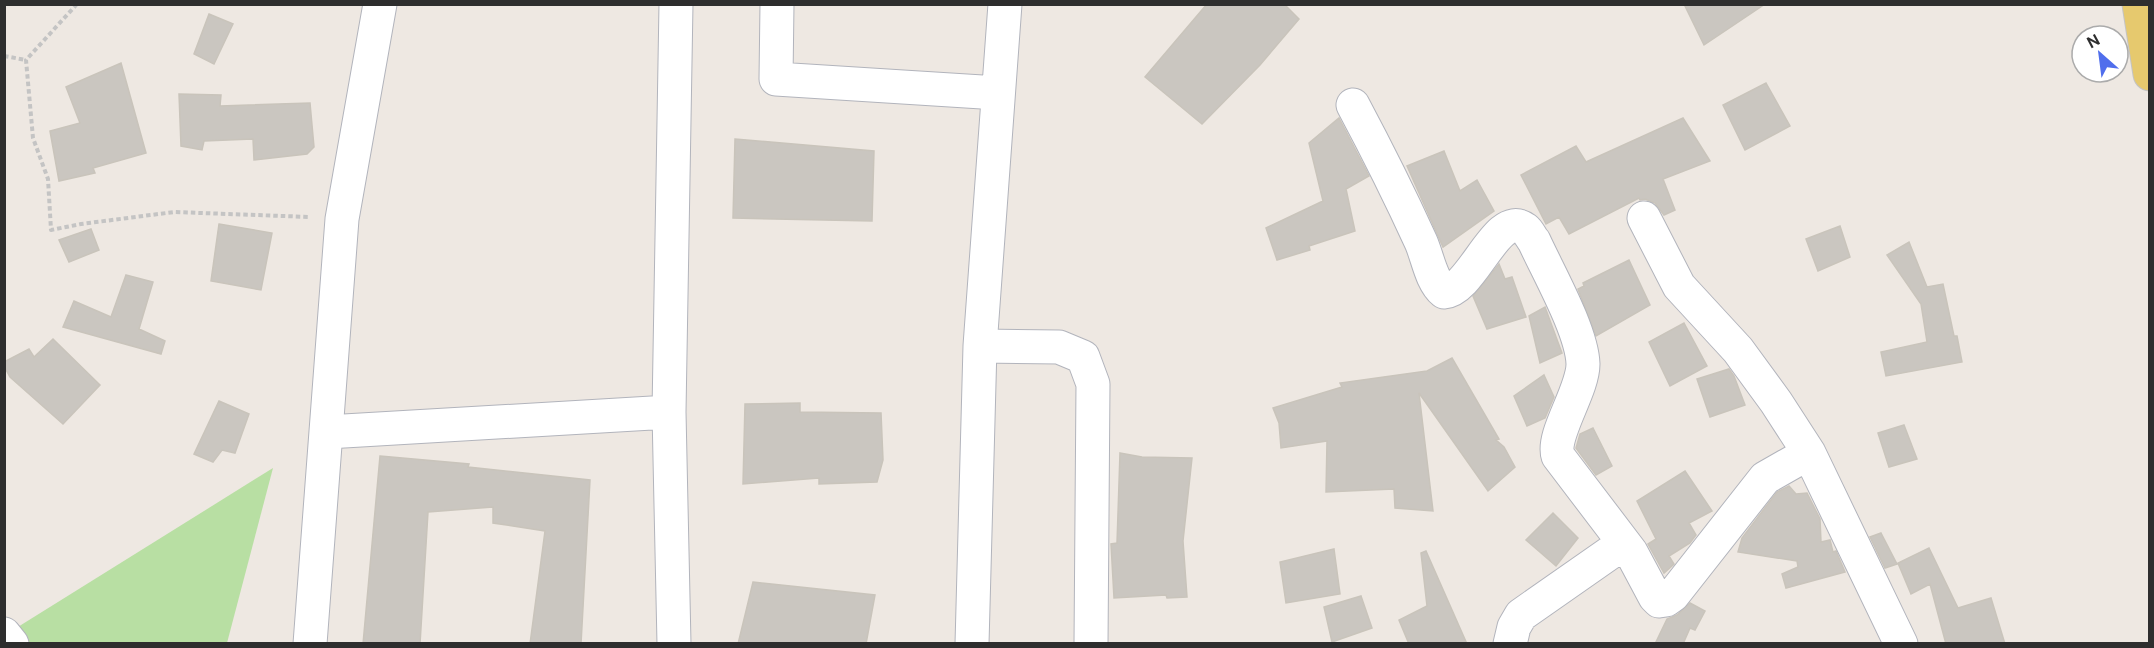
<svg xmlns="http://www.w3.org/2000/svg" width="2154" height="648" font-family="'DM Sans',sans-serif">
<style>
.green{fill:#b8dfa3}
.building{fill:#cac6c0;stroke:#c9c4bb;stroke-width:1.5}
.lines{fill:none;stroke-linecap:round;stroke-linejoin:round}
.minor-casing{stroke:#b2b4bc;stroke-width:35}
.major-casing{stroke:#c4c4c4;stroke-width:35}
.path{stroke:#c4c4c4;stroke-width:4;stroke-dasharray:4.5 3;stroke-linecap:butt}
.minor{stroke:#fff;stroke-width:33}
.major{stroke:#e6c96e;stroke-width:33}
</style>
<rect width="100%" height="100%" fill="#eee8e2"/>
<path class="green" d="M 273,468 L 227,643 L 5,644 L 5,635 Z"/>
<path class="building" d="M 1207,4 L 1284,4 L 1299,19 L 1260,65 L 1202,124 L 1145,77 Z
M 1684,4 L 1765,4 L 1704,45 Z
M 209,14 L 233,24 L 214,64 L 194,54 Z
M 121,63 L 146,153 L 93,168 L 95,173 L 59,181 L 50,131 L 80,123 L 66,87 Z
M 1766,83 L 1790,126 L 1745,150 L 1723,105 Z
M 179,94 L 221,95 L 220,106 L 310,103 L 314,147 L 307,154 L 254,160 L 253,139 L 204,141 L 202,150 L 181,146 Z
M 1339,118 L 1369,176 L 1346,189 L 1355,231 L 1309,246 L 1310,250 L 1277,260 L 1266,228 L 1323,201 L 1309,143 Z
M 1683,118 L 1710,161 L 1663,179 L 1675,210 L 1664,215 L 1655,203 L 1645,199 L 1640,200 L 1639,198 L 1569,234 L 1559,217 L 1546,224 L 1521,175 L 1576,146 L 1586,162 Z
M 735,139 L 874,151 L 872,221 L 733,218 Z
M 1444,151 L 1460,191 L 1477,180 L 1494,211 L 1443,247 L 1407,166 Z
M 219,224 L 272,233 L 261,290 L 211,281 Z
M 1840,226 L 1850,257 L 1818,271 L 1806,239 Z
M 91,229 L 99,250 L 69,262 L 59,240 Z
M 1909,242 L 1927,287 L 1943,284 L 1954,336 L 1957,336 L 1962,362 L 1886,376 L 1881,352 L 1927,342 L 1921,304 L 1887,255 Z
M 1629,260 L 1650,305 L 1596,336 L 1578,289 L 1584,286 L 1583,283 Z
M 1499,264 L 1505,279 L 1512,277 L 1526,317 L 1487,329 L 1473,296 Z
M 126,275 L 153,282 L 139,329 L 165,341 L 161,354 L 63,327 L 74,301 L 111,317 Z
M 1545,307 L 1562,353 L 1540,363 L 1529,316 Z
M 1684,323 L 1707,366 L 1670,386 L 1649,342 Z
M 53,339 L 100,385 L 63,424 L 10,377 L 4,366 L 4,362 L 29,349 L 34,357 Z
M 1452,358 L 1499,439 L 1496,440 L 1504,447 L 1515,467 L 1488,491 L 1419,393 L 1433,511 L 1395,508 L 1394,489 L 1326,492 L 1327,441 L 1281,448 L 1279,423 L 1273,408 L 1342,387 L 1340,383 L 1427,371 Z
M 1729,369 L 1734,376 L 1745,405 L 1710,417 L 1697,379 Z
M 1544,375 L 1554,397 L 1545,418 L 1527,426 L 1514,396 Z
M 219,401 L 249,414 L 235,453 L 222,450 L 213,462 L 194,454 Z
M 800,403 L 800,412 L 881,413 L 883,460 L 877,482 L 819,484 L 819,478 L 743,484 L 745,404 Z
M 1904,425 L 1917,459 L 1889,467 L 1878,433 Z
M 1593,428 L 1612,466 L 1596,475 L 1576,448 L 1580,434 Z
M 1120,453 L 1142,457 L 1192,458 L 1183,541 L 1187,597 L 1167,598 L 1166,595 L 1114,598 L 1111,544 L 1117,543 Z
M 380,456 L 469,464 L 468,467 L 590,480 L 581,644 L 530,644 L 545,531 L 493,523 L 493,507 L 428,512 L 420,644 L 363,644 Z
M 1685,471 L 1712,511 L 1689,523 L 1696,535 L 1690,543 L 1669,556 L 1674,564 L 1664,573 L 1648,544 L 1656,539 L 1637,501 Z
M 1789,486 L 1796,494 L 1807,493 L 1820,519 L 1821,542 L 1830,540 L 1833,552 L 1836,551 L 1845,572 L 1786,588 L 1782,574 L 1798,567 L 1797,561 L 1738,552 L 1742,538 L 1777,492 Z
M 1553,513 L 1578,538 L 1556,566 L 1526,540 Z
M 1881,533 L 1897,564 L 1885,568 L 1870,537 Z
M 1929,548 L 1958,608 L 1991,598 L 2005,644 L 1946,644 L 1930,584 L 1911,594 L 1898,563 Z
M 1334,549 L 1340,594 L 1286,603 L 1280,562 Z
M 1426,551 L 1467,644 L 1409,644 L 1399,620 L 1427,606 L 1421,553 Z
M 753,582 L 875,595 L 866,644 L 738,644 Z
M 1361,596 L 1372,628 L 1332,642 L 1324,607 Z
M 1690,603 L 1705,611 L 1695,630 L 1690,628 L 1683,644 L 1655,644 L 1667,619 L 1677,615 Z"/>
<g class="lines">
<defs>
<path id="minor" d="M 777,4 L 776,79 L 998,93
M 1353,105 C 1377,150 1400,196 1421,242 C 1428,258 1431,281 1444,292 C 1473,290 1497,208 1525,229 C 1529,232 1531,238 1534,241 C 1548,272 1582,331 1583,364 C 1583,391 1551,435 1558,456 L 1631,552 L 1655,597 L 1659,601 L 1666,600 L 1673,595 L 1765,478 L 1809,453
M 1644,218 L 1679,286 L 1738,350 L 1776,402 L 1809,453 L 1901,644
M 980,346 L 1059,347 L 1083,357 L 1093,384 L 1091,644
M 327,432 L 669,412
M 4,634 L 12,644
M 310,644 L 342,219 L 380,4
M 674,644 L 669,412 L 676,4
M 972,644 L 980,346 L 1005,4
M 1510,644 L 1514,627 L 1521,615 L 1624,543"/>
<path id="major" d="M 2139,4 L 2150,74"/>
</defs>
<use href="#minor" class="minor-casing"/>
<use href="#major" class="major-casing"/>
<path class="path" d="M 77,4 L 26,60 L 33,138 L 48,179 L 51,230 L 81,224 L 174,212 L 310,217
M 4,56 L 26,60"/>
<use href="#minor" class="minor"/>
<use href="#major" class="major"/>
</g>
<rect width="2154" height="648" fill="none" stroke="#2e2e2e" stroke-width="12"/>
<g transform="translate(2100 54) rotate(332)"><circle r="28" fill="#ffffff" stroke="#ababab" stroke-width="1.5"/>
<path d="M0-4.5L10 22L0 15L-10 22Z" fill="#506eec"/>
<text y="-9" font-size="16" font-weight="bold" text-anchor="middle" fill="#2e2e2e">N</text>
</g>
</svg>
